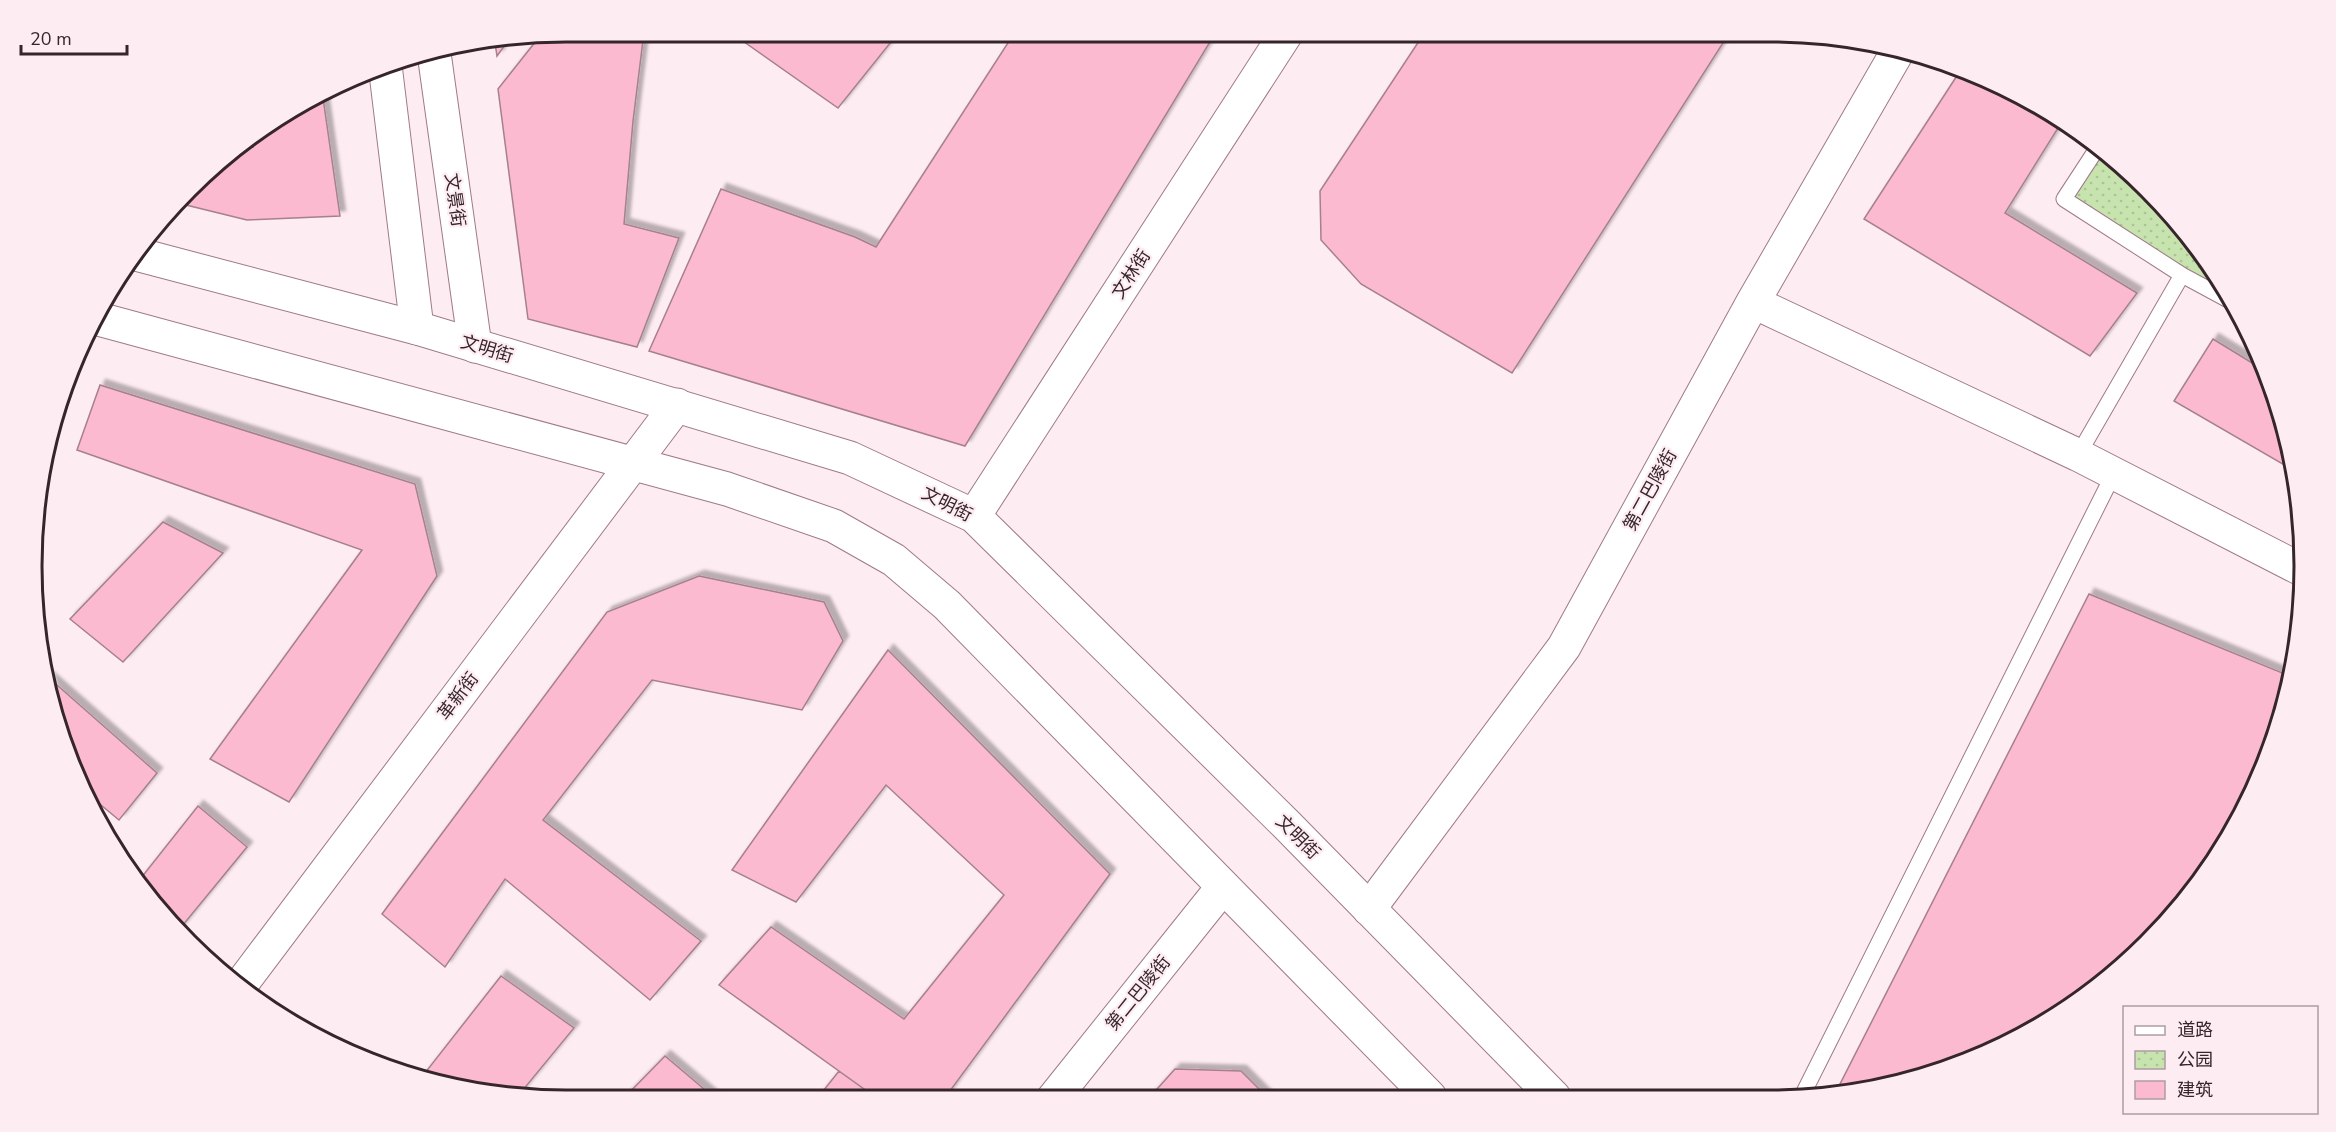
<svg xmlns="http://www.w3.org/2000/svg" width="2336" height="1132" font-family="'Nunito Sans','Noto Sans SC',sans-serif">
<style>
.park{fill:url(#park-dots)}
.building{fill:#fbbad0;stroke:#a6818d;stroke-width:1.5;filter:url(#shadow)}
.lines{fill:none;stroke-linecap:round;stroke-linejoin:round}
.service-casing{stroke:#9f7a87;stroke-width:17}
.minor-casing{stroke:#9f7a87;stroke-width:34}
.tertiary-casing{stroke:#9f7a87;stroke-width:35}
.secondary-casing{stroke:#9f7a87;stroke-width:35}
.primary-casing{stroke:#9f7a87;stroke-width:35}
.service{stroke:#fff;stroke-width:15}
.minor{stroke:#fff;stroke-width:32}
.tertiary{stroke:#fff;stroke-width:33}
.secondary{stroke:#fff;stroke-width:33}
.primary{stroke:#fff;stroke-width:33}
.labels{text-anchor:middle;stroke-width:4.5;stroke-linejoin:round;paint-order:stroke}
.street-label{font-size:18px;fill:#36262b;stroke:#fdecf1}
.rim{fill:none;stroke:#36262b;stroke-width:3}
</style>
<defs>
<pattern id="park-dots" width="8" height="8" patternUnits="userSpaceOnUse" patternTransform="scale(1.5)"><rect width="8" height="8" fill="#c7e4af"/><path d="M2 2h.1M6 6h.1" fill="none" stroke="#acc397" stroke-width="1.8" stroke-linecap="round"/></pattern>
<filter id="shadow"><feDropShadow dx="5.5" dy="-5.5" stdDeviation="1.5" flood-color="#0004"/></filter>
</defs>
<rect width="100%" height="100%" fill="#fdecf1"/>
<path class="park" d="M 2098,147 L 2148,188 L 2215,269 L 2233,303 L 2065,199 Z"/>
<path class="building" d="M 566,32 L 644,32 L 633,121 L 624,224 L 679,238 L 637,347 L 528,319 L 498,89 L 540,36 Z
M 730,32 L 899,32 L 838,108 Z
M 1015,32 L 1216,32 L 965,446 L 649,351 L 721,189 L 855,237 L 876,247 Z
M 1425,32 L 1730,32 L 1512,373 L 1361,284 L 1321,240 L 1320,191 Z
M 508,41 L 497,56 L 495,43 Z
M 1962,68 L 1975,72 L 2063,120 L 2005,213 L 2137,293 L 2090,356 L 1864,219 Z
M 323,98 L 340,216 L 247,220 L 182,204 L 239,144 L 253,147 L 251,136 Z
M 2213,339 L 2267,372 L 2294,462 L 2295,471 L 2174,401 Z
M 100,385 L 415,484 L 437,576 L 289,802 L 210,759 L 362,550 L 77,450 Z
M 163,522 L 223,553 L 123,662 L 70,619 Z
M 699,576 L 824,602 L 843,641 L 802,710 L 652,680 L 543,820 L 701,941 L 650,1000 L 505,879 L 445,967 L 382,914 L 607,612 Z
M 2089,594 L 2292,677 L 2264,771 L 2194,891 L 2096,990 L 1975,1060 L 1846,1094 L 1837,1090 Z
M 888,650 L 1110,874 L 944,1099 L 878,1099 L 719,985 L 771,927 L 904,1019 L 1004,895 L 886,785 L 796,902 L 732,870 Z
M 49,678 L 157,773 L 119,820 L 83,790 Z
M 198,806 L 247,847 L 178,931 L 141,878 Z
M 501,976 L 574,1028 L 518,1096 L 461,1090 L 421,1078 Z
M 665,1056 L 717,1100 L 622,1100 Z
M 1175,1069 L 1241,1071 L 1268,1098 L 1149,1098 Z
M 839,1071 L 878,1099 L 816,1100 Z"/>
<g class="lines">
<defs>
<path id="service" d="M 2182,275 L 2232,302
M 2078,455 L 2182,275 L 2064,199 L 2098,147
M 1802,1096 L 2114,473"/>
<path id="minor" d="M 1753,302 L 2078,455 L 2304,571"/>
<path id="tertiary" d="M 974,516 L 1287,32
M 1369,909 L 1564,647 L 1753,302 L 1899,49
M 1053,1099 L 1222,888"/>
<path id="secondary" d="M 434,53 L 475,346
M 385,65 L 417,328
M 240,986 L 677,405"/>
<path id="primary" d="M 136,254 L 417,328 L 850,458 L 974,516 L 1287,825 L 1554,1097
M 95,318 L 727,489 L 834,526 L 894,560 L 947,605 L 1430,1097"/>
</defs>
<use href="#service" class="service-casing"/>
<use href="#minor" class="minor-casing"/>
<use href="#tertiary" class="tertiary-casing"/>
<use href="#secondary" class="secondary-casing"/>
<use href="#primary" class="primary-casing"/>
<use href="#service" class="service"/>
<use href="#minor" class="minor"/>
<use href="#tertiary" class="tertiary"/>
<use href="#secondary" class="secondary"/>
<use href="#primary" class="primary"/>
</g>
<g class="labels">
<g class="street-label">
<text transform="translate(455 200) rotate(82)" y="6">文景街</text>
<text transform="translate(1131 274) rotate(-57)" y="6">文林街</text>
<text transform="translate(487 349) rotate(17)" y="6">文明街</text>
<text transform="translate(1650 490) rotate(-61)" y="6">第二巴陵街</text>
<text transform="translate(947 504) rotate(27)" y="6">文明街</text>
<text transform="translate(458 696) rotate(-53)" y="6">革新街</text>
<text transform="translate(1298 837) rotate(45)" y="6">文明街</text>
<text transform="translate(1138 993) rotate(-51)" y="6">第二巴陵街</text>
</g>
</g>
<path d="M0 0H2336V1132H0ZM566 42H1770A524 524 0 0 1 2294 566V566A524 524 0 0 1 1770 1090H566A524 524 0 0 1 42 566V566A524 524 0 0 1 566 42Z" fill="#fdecf1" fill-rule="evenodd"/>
<path class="rim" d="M566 42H1770A524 524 0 0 1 2294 566V566A524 524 0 0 1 1770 1090H566A524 524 0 0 1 42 566V566A524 524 0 0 1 566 42Z"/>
<rect x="2123" y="1006" width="195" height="108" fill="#fdecf1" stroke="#ad9da2" stroke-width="1.5"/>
<rect x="2135" y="1026" width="30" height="9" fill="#ffffff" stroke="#ad9da2" stroke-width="1.5"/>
<text x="2177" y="1036" font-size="18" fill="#36262b">道路</text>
<rect x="2135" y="1051" width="30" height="18" fill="url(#park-dots)" stroke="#ad9da2" stroke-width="1.5"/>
<text x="2177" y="1066" font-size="18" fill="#36262b">公园</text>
<rect x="2135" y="1081" width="30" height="18" fill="#fbbad0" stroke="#ad9da2" stroke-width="1.5"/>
<text x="2177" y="1096" font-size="18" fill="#36262b">建筑</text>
<path d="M21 45v9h106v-9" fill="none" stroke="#36262b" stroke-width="3"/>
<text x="30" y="45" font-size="18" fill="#36262b" stroke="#fdecf1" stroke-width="4.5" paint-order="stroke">20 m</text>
</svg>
